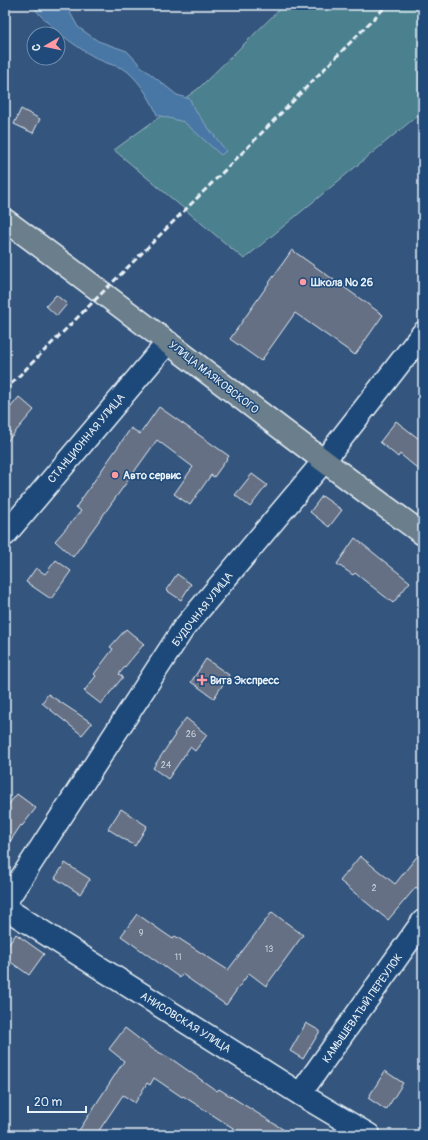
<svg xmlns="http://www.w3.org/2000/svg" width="428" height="1140" font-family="Pangolin,sans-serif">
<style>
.green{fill:#4c808e;stroke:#9ab8c3}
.water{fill:#4a77a5;stroke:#89a8c6}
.building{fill:#656f85;stroke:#e8f1f8}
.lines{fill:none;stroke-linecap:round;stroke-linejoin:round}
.minor-casing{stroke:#e8f1f8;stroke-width:25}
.primary-casing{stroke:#e8f1f8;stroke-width:25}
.minor{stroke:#1f4a7a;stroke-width:22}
.primary{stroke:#6b7e8b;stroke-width:22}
.rail{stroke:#e8f1f8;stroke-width:3;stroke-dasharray:6 3;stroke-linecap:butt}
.poi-dot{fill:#ff9aa2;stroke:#1f4a7a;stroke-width:1.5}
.labels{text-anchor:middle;stroke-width:3;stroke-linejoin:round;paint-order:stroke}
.number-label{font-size:9px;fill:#c7d0db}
.poi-label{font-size:11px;font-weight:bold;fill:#e8f1f8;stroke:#1f4a7a;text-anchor:start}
.street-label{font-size:11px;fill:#e8f1f8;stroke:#1f4a7a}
</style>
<rect width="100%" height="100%" fill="#34557d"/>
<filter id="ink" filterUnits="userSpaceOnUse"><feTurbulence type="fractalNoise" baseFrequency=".025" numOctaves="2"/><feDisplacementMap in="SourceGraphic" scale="8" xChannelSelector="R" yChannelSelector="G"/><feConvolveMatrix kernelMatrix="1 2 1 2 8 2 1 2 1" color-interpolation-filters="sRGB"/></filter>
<g filter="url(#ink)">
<path class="green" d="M 284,5 L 423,5 L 423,111 L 244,259 L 114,150 L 199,88 Z"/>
<path class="water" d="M 32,5 L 66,5 L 78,27 L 98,41 L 127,51 L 143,68 L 177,95 L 190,99 L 194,109 L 226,151 L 221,155 L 184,122 L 157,115 C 152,101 140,82 128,72 C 121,66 109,65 100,60 C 78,49 46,25 32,5 Z"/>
<path class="building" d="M 21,109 L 40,119 L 33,133 L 14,124 Z
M 292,250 L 383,315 L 355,355 L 295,313 L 261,361 L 230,339 Z
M 56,295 L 67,304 L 57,316 L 46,306 Z
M 19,397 L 34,410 L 5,444 L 5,414 Z
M 159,407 L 229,456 L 214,477 L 211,475 L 190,505 L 174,494 L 193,467 L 157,440 L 73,557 L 55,541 L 81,511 L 76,507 L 131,428 L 140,434 Z
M 396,421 L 423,442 L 423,473 L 400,454 L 398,457 L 380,442 Z
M 252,474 L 267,485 L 250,507 L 235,495 Z
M 322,496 L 342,510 L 329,527 L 310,512 Z
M 355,538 L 410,582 L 393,603 L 355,573 L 353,575 L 337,564 Z
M 56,560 L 71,571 L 51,599 L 26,582 L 36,568 L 45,574 Z
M 177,574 L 191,584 L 181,600 L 166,590 Z
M 126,629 L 144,644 L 119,674 L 123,677 L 101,704 L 84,691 L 96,676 L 94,674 L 113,649 L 110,647 Z
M 206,659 L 229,675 L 214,698 L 191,682 Z
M 48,694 L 92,723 L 82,735 L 42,703 Z
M 186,718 L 207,735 L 195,751 L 190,747 L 168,779 L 153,768 L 175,735 L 174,734 Z
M 17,794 L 36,808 L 22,826 L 21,825 L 5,849 L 5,809 Z
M 121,809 L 147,826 L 135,846 L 108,829 Z
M 423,849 L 423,893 L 416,887 L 388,920 L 340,881 L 360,856 L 395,884 Z
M 65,863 L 90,879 L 80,894 L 55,878 Z
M 272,912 L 303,935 L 266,986 L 249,973 L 226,1005 L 182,974 L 180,978 L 121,936 L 137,914 L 173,939 L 175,936 L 228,970 Z
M 16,934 L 44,954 L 29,975 L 5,958 L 5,950 Z
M 306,1023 L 320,1031 L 303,1059 L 290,1051 Z
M 125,1028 L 151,1048 L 173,1060 L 217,1091 L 219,1089 L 292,1135 L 244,1135 L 183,1096 L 182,1097 L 154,1078 L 150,1085 L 147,1083 L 135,1103 L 123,1095 L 96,1135 L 76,1135 L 124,1061 L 109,1049 Z
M 385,1071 L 403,1083 L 386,1110 L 368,1098 Z"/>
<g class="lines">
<defs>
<path id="minor" d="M 5,535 L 168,342
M 5,903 L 183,629 L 323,462 L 423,333
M 5,908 L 300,1094 L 369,1135
M 300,1094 L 423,921"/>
<path id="primary" d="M 5,220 C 145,323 282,432 423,534"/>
</defs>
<use href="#minor" class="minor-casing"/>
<use href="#primary" class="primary-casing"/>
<use href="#minor" class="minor"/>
<use href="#primary" class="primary"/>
<path class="rail" d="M 5,390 L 241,154 L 387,5"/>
</g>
</g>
<g class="poi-dot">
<circle cx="303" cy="282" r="4"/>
<circle cx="115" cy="475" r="4"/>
<path d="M200 674h4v4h4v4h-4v4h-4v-4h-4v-4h4z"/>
</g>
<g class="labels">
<g class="number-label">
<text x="191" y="737">26</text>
<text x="166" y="768">24</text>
<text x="374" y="891">2</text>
<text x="141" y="936">9</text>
<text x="269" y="952">13</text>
<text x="178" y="960">11</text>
</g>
<g class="poi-label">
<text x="311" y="286">Школа № 26</text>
<text x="123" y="479">Авто сервис</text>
<text x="210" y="684">Вита Экспресс</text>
</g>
<g class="street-label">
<text transform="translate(214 377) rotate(38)" y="4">УЛИЦА МАЯКОВСКОГО</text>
<text transform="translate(86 438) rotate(-50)" y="4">СТАНЦИОННАЯ УЛИЦА</text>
<text transform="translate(202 609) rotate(-52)" y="4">БУДОЧНАЯ УЛИЦА</text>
<text transform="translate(362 1008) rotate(-55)" y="4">КАМЫШЕВАТЫЙ ПЕРЕУЛОК</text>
<text transform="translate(186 1022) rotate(32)" y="4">АНИСОВСКАЯ УЛИЦА</text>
</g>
</g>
<rect width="428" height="1140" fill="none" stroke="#1f4a7a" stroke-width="20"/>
<rect x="10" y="10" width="408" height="1120" fill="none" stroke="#e8f1f8" stroke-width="1.5" filter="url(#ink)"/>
<g transform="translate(46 46) rotate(261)"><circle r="19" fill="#1f4a7a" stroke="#6f8dac"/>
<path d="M0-3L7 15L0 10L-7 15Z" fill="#ff9aa2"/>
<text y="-6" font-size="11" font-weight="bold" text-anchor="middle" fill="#e8f1f8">С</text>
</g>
<path d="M28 1106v6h58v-6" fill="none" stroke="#e8f1f8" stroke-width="2"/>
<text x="34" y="1106" font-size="12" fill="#e8f1f8" stroke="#1f4a7a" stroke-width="3" paint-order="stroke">20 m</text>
</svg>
